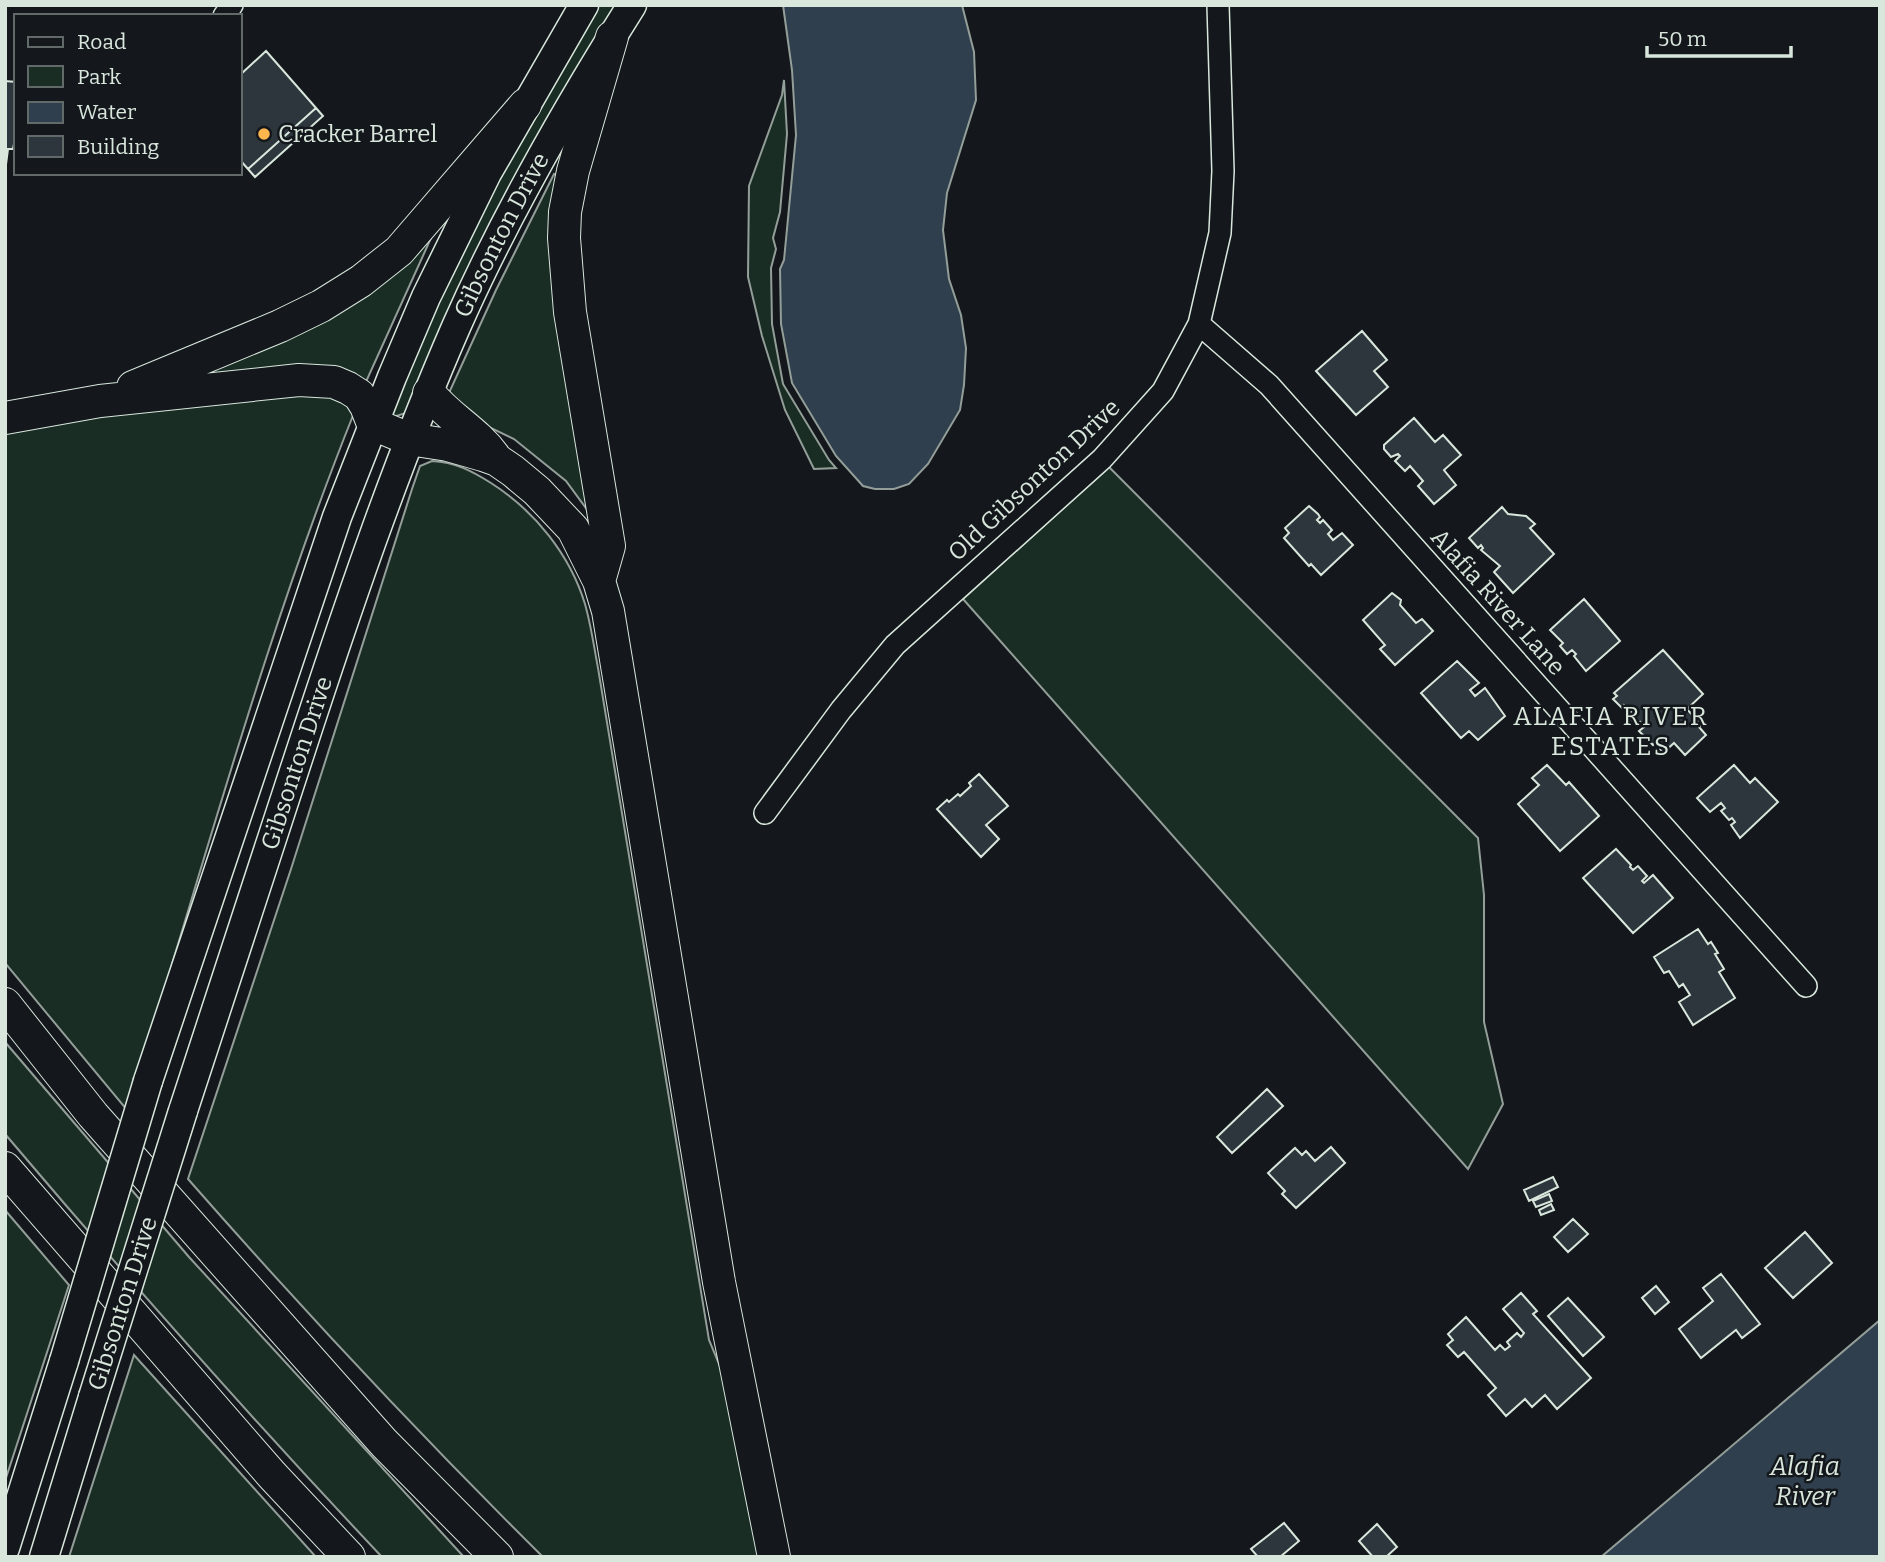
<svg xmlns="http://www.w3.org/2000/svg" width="1885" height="1562" font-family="Bitter,serif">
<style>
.green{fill:#1a2d24;stroke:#939e99;stroke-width:2}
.water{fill:#2f3f4d;stroke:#939e99;stroke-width:2}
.building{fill:#2c363c;stroke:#d8e6dc;stroke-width:2}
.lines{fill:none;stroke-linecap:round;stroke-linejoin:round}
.minor-casing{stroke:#d8e6dc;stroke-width:24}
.major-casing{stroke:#d8e6dc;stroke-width:31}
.highway-casing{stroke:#d8e6dc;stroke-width:34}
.minor{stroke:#14181c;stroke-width:21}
.major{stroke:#14181c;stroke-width:28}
.highway{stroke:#14181c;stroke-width:32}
.major-bridge-casing{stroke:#d8e6dc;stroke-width:31;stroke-linecap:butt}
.major-bridge{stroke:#14181c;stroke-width:28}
.poi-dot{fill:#ffb74d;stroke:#14181c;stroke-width:2.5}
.labels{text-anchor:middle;stroke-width:5;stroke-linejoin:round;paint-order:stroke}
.poi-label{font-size:24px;fill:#d8e6dc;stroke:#14181c;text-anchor:start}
.street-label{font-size:24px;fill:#d8e6dc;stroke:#14181c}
.neighbourhood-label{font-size:26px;letter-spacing:2px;fill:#d8e6dc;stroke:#14181c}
.water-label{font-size:26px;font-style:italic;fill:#d8e6dc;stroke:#14181c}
</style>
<rect width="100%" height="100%" fill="#14181c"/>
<path class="green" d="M 597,5 L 618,5 L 406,413 L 390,418 L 446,281 L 477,219 Z
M 784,80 L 787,134 L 780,212 L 773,238 L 776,249 L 771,268 L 772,324 L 783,384 L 829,460 L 836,468 L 814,469 L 785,410 L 762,336 L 748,277 L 749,186 L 782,95 Z
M 554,174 L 562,177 L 591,515 L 566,481 L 514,439 L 470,418 L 448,395 L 496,290 Z
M 436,227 L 365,384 L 173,387 Z
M 294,391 L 340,396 L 354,413 C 263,640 201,877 127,1110 L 5,963 L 5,428 Z
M 432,461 C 455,462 472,471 491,483 C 535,511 570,555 585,604 C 591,625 594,647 598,668 L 709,1340 L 747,1431 L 769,1557 L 543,1557 C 420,1435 302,1309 188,1179 L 291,869 L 412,489 L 420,466 Z
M 1109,467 L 1478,838 L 1484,895 L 1484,1022 L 1503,1104 L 1468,1169 L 963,599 Z
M 5,1042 L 189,1257 L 464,1557 L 382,1557 C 252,1419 127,1278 5,1134 Z
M 5,1210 L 69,1285 L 5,1481 Z
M 134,1355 L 316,1557 L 69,1557 Z"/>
<path class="water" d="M 783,5 L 962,5 L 974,52 L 976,100 L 947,193 L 943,230 L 949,279 L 961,315 L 966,348 L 964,385 L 960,410 L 928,464 L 909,484 L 894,489 L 875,489 L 863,486 L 836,456 L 792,383 L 781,324 L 780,269 L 784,260 L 796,135 L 792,70 Z
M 1880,1320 L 1880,1557 L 1601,1557 Z"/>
<path class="building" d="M 266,51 L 316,108 L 248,169 L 240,160 L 240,75 Z
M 5,81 L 16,82 L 16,134 L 13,149 L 8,149 L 5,172 Z
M 316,108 L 323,116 L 255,177 L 248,169 Z
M 1362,331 L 1387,360 L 1374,371 L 1388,387 L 1356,415 L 1316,371 Z
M 1414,418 L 1435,442 L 1443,435 L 1461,455 L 1444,470 L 1456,485 L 1434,504 L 1418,486 L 1423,481 L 1410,466 L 1405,471 L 1395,461 L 1400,456 L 1398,454 L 1391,457 L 1384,449 L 1384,445 Z
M 1309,506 L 1318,514 L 1320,517 L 1317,520 L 1320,523 L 1323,520 L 1332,530 L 1328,534 L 1333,540 L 1342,533 L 1353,545 L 1321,575 L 1311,564 L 1309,566 L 1284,538 L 1289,533 L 1285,528 Z
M 1502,507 L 1508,514 L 1526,516 L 1535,524 L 1530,528 L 1554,554 L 1513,593 L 1494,572 L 1500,566 L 1481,550 L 1483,548 L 1481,545 L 1478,548 L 1469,538 Z
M 1392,593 L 1401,600 L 1400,605 L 1416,623 L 1422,619 L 1433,631 L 1395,665 L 1380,649 L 1385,645 L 1363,620 Z
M 1584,599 L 1620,641 L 1586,671 L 1574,656 L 1576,654 L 1572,650 L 1567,654 L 1560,646 L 1563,643 L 1550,630 Z
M 1663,650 L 1703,694 L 1687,709 L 1701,725 L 1699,727 L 1706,735 L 1685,755 L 1674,743 L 1663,753 L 1655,743 L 1653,745 L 1639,731 L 1644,727 L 1640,722 L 1636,725 L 1627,715 L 1631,712 L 1624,705 L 1622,708 L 1613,699 L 1617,696 L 1614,693 Z
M 1457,661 L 1479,683 L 1470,690 L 1475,696 L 1485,688 L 1505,716 L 1478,740 L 1469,731 L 1461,738 L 1421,693 Z
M 1547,765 L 1566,785 L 1569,782 L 1599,816 L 1560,851 L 1518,804 L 1539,785 L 1532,778 Z
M 1734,765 L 1750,783 L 1755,778 L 1778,802 L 1740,838 L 1731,825 L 1735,822 L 1732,818 L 1729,820 L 1721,811 L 1725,808 L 1721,803 L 1710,812 L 1697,798 Z
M 979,774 L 1008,806 L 986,825 L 999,839 L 981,857 L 937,809 L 947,800 L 949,802 L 958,794 L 960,796 L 971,786 L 969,783 Z
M 1616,849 L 1631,865 L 1630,867 L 1633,870 L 1638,866 L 1647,876 L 1642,881 L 1644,883 L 1653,875 L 1673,898 L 1633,933 L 1583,878 Z
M 1698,929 L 1708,944 L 1711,942 L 1718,953 L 1715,954 L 1724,969 L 1719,972 L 1735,998 L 1693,1025 L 1679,1002 L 1690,995 L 1683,984 L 1679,987 L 1669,971 L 1664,973 L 1654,957 Z
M 1267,1089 L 1283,1106 L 1232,1153 L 1217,1137 Z
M 1331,1147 L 1345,1163 L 1296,1208 L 1282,1194 L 1285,1191 L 1268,1173 L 1295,1148 L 1302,1155 L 1306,1151 L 1315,1161 Z
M 1553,1177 L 1558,1187 L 1529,1201 L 1524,1190 Z
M 1549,1194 L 1552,1201 L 1536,1207 L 1533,1201 Z
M 1551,1204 L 1554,1210 L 1541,1215 L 1539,1210 Z
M 1573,1219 L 1588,1234 L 1568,1252 L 1554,1237 Z
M 1805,1232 L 1832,1263 L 1793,1298 L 1765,1268 Z
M 1721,1274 L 1760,1324 L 1742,1338 L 1736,1330 L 1701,1358 L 1679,1329 L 1713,1301 L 1703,1288 Z
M 1656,1286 L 1669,1302 L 1655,1314 L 1642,1298 Z
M 1521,1293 L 1537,1311 L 1533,1314 L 1591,1378 L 1557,1409 L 1545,1395 L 1532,1407 L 1525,1399 L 1506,1416 L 1488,1395 L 1496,1388 L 1464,1352 L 1458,1357 L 1447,1345 L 1453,1340 L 1448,1334 L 1466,1317 L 1495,1350 L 1500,1345 L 1505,1350 L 1510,1346 L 1507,1342 L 1517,1333 L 1521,1337 L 1524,1333 L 1503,1309 Z
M 1568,1298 L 1604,1337 L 1583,1356 L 1548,1316 Z
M 1284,1523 L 1299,1541 L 1280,1557 L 1258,1557 L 1251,1549 Z
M 1377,1524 L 1397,1547 L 1386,1557 L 1373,1557 L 1359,1541 Z"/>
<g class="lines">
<defs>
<path id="minor" d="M 224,16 L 232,5
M 1199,324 L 1269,385 L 1806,986
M 765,813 L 841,710 L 895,645 L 1102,459 L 1163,391 L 1199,324 L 1220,233 L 1223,171 L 1218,5"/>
<g id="major">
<path d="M 148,1081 L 337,517 L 392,377 L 426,297 L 487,173 L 584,5"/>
<path id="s1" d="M 183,1111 C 221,995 259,879 297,762 C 345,615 394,469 456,327 C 505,216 567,108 632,5"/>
<path d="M 5,1548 L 64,1361"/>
<path d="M 44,1557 L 93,1397"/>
</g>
<path id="highway" d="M 133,387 L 280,326 L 321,306 L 361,281 L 399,251 L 525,105
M 429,393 C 449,418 476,431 494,456
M 5,418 L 100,401 L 299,380 L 334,382 L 348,388 L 359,395 L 366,406 L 373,424 L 409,439 L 448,445 L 483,455 L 497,460 L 513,471 L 537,491 L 573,529 L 599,581 L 608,611 L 719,1282 L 774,1557
M 599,581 L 609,546 L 570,312 L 564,238 L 565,212 L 573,171 L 612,37
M 5,1004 L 93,1115 L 384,1443 L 497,1557
M 5,1168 L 272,1475 L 349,1557"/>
</defs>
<use href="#minor" class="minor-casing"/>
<use href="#major" class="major-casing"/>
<use href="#highway" class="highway-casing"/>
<use href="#minor" class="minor"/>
<use href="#major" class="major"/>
<use href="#highway" class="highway"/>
<defs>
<g id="major-bridge">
<path d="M 64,1361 L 148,1081"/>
<path id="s2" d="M 93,1397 L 183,1111"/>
</g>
</defs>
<use href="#major-bridge" class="major-bridge-casing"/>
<use href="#major-bridge" class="major-bridge"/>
</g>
<circle class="poi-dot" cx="264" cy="134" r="7"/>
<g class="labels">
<g class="poi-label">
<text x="278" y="142">Cracker Barrel</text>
</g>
<g class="street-label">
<text dy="8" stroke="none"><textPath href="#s1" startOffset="933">Gibsonton Drive</textPath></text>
<text transform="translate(1034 480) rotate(-43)" y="8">Old Gibsonton Drive</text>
<text transform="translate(1498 602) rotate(48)" y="8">Alafia River Lane</text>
<text dy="8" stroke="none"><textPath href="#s1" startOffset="366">Gibsonton Drive</textPath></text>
<text dy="8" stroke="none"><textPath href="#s2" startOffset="98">Gibsonton Drive</textPath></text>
</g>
<g class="neighbourhood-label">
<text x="1611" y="725">ALAFIA RIVER<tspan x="1611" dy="30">ESTATES</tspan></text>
</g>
<g class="water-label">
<text x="1805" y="1475">Alafia<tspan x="1805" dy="30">River</tspan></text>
</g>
</g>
<rect width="1885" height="1562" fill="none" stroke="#d8e6dc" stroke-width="14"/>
<rect x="14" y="14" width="228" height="161" fill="#14181c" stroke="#626a69" stroke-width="2"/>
<rect x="28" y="37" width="35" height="10" fill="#14181c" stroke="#626a69" stroke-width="2"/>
<text x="77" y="49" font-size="21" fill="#d8e6dc">Road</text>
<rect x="28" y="66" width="35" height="21" fill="#1a2d24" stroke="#626a69" stroke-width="2"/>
<text x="77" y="84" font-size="21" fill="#d8e6dc">Park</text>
<rect x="28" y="102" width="35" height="21" fill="#2f3f4d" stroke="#626a69" stroke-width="2"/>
<text x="77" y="119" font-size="21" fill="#d8e6dc">Water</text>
<rect x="28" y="136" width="35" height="21" fill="#2c363c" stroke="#626a69" stroke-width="2"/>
<text x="77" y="154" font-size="21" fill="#d8e6dc">Building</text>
<path d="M1647 46v10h144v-10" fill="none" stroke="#d8e6dc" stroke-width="3.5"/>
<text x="1658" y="46" font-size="21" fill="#d8e6dc" stroke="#14181c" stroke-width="5" paint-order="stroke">50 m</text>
</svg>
